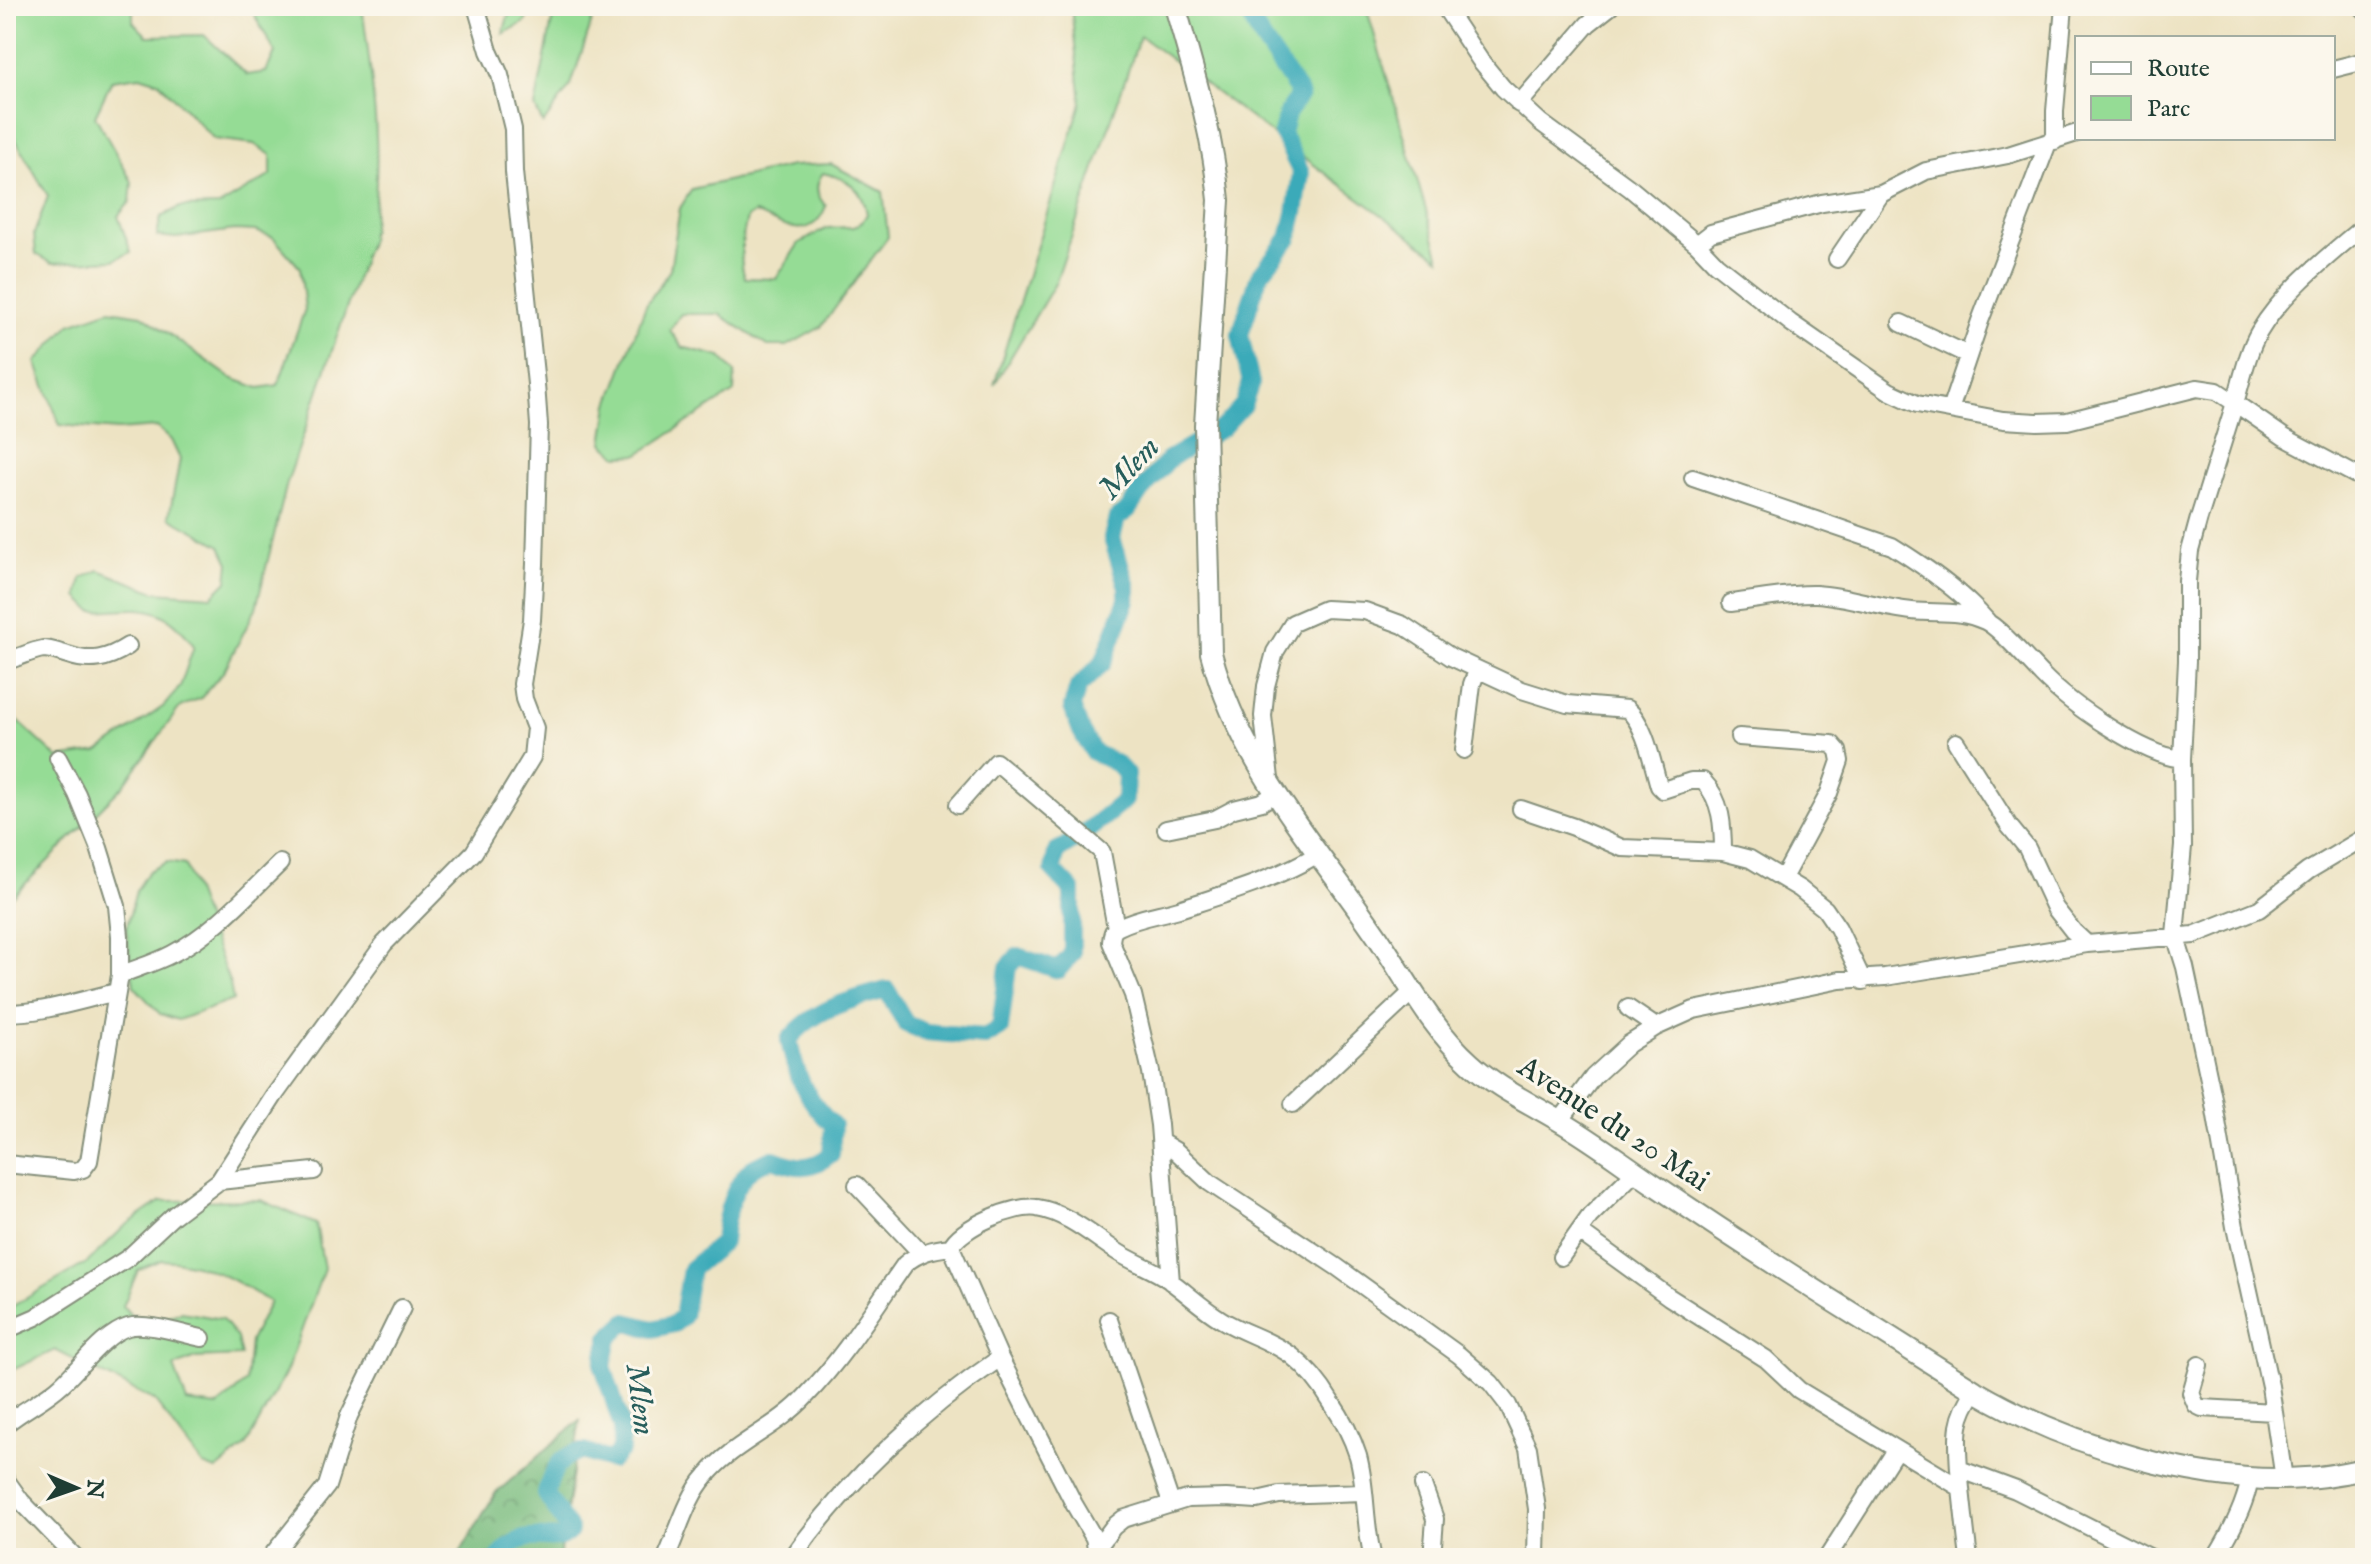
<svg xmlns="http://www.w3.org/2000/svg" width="2371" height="1564" font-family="'IM FELL English',serif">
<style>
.green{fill:#95dc95;stroke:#5a8c64;stroke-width:2;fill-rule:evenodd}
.forest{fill:url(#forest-crowns);stroke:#4c7c59;stroke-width:2}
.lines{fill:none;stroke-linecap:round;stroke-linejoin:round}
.river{stroke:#3baab9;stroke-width:18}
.minor-casing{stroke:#86907c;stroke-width:20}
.major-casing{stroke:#86907c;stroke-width:24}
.minor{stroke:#fff;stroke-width:16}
.major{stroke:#fff;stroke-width:20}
.labels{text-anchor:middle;stroke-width:6;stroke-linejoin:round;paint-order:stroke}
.street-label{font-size:30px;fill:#1f3d34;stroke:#fbf7ec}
.water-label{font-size:32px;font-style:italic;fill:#275e5c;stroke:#fbf7ec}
</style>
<defs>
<pattern id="forest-crowns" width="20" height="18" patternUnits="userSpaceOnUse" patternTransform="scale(2)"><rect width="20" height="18" fill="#78bc7e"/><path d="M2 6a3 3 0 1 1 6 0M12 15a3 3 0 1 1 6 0" fill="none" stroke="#629a68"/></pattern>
</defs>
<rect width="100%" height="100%" fill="#fbf7ec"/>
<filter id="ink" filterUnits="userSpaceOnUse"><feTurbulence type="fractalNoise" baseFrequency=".0125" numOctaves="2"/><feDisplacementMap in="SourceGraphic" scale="16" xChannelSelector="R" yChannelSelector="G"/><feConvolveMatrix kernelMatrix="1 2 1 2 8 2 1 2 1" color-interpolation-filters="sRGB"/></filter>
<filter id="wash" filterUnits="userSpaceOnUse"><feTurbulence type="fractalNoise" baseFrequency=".006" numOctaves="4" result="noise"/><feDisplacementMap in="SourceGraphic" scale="32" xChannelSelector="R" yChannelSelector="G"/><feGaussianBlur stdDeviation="1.8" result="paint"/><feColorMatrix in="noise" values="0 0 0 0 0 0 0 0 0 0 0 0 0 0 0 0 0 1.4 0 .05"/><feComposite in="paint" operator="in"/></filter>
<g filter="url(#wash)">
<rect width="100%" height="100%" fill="#ede3c3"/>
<path class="green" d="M 6,6 L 133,6 L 133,22 L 147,36 L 204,35 L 247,75 L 266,72 L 275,52 L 250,7 L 245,6 L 362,6 C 373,84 384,161 370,239 L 287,483 L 256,608 L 224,671 L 201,698 L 180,707 L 123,786 L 6,903 L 6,710 L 58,758 L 98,752 L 164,706 L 180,687 L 194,646 C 162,600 142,609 92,611 L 78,597 L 82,578 L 99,570 L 155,592 L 212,596 L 227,581 L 229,563 L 221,546 L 169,517 L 180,459 L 171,440 L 157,427 L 117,430 L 60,425 L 36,362 L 70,324 L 110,310 L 142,315 L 231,378 L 259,388 L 278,385 L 305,309 L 300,268 L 273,237 L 255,231 L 235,230 L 176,238 L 157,236 L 161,217 L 180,207 L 219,206 L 271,175 L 271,155 L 254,144 L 214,139 L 159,82 L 140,76 L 112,80 L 95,116 L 132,182 L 130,202 L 118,216 L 131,252 L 114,260 L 52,263 L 36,254 L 34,234 L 48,196 L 6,123 Z
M 511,6 L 532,6 L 525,22 L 503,34 Z
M 555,6 L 597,6 L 571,85 L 543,124 L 535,107 Z
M 1071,6 L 1366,6 L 1440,258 L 1140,36 L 1056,282 L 994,385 L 1081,103 Z
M 831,164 L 883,192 L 888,237 L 821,327 L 787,346 L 768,346 L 719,314 L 681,314 L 670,330 L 682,347 L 721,357 L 735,373 L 734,392 L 637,455 L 618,456 L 603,443 L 609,404 L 646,305 L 670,270 L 680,208 L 692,189 L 791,166 ZM 823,173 C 847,178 863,188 867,214 L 862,222 L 853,227 L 827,228 L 799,243 L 776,279 L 745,278 C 738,259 742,237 747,218 L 755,213 C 781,225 812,244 826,206 C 816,196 814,185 823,173 Z
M 167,862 L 185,865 L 230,984 L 233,1000 L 178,1020 L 160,1014 L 134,986 L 126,929 L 136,891 L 149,871 Z
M 261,1200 L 316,1224 L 324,1269 L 287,1370 L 246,1446 L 216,1470 L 203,1465 L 154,1400 L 55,1350 L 6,1373 L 6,1310 L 88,1262 L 125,1226 L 161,1201 ZM 161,1260 C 203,1261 235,1280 270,1302 L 250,1341 L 246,1382 L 218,1406 L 187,1402 L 174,1367 L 195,1358 L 241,1356 L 237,1338 L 222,1319 L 182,1312 L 139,1325 L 123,1306 L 138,1270 Z"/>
<path class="forest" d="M 580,1420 L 559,1558 L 457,1558 L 495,1494 Z"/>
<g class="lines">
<path class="river" d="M 499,1558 C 527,1520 551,1551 570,1531 L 546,1494 C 550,1476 559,1454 581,1452 C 589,1451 602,1459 612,1460 L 621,1450 L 622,1427 L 603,1366 L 609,1338 L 626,1322 L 653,1329 L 674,1324 L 683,1316 L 691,1269 L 723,1242 C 725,1217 731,1189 750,1170 C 755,1165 766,1162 773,1159 C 796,1168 811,1171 831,1154 L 833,1125 C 807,1102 795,1074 789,1040 C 812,1010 851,999 887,990 L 906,1024 L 926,1032 L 985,1037 L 1000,1028 L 1008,967 L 1018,956 L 1058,970 L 1072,954 L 1072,890 L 1053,870 L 1056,852 L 1081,836 L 1125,800 L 1126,774 L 1117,764 L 1093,752 L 1081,731 L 1072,707 L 1078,687 L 1103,663 L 1127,600 L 1127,587 L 1112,538 L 1117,518 L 1128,510 L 1140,492 L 1169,459 L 1222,428 L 1243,405 L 1251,383 L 1240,335 L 1259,276 L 1289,238 L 1295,213 L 1301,173 L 1282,133 L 1287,114 L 1300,94 L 1258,32 L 1246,6"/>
</g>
</g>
<g filter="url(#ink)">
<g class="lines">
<defs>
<path id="minor" d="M 1444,6 L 1480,60 L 1503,88 L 1540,122 L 1631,189 L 1697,244 L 1716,264 L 1791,323 L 1889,391 L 1917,404 L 2003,420 L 2037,422 L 2067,421 L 2197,388 L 2217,391 L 2235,403 C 2242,380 2247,353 2259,332 C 2284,290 2329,256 2365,225
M 2361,6 L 2365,10
M 2333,69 L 2365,61
M 1519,104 L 1588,24 L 1611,6
M 2055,141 L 2055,111 L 2064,6
M 1697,244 L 1711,233 L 1822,203 L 1881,194 L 1926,171 L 2008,155 L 2077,133
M 1837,259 L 1881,194
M 1901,323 L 1968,355
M 1950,410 L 1980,321 L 2048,143
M 1693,478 L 1892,546 C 1926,567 1961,591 1987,621
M 1731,603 C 1759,600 1788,593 1816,594 C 1849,596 1880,608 1912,611 C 1938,614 1958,609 1985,621 C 1999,627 2029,662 2042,675 C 2070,704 2142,755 2182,759
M 6,661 C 18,658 31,651 43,649 C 51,649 60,653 68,655 C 91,663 108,659 128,646
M 1739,737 L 1832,744 L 1838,751 L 1840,761 L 1829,793 L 1783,878
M 1956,742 L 2009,826 L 2027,848 L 2055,908 L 2073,931 L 2087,944
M 1464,750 L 1472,684 L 1477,671
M 1271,788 L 1263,716 L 1266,686 L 1275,652 L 1293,623 L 1325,609 L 1365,611 L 1403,625 L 1451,657 L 1522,690 L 1567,704 L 1627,709 C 1646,725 1652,763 1659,786 L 1663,790 L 1691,781 L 1703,781 C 1722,800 1723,827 1723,852
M 958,805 L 996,762 L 1102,852 L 1116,928
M 1521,809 L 1574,827 L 1622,848 L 1723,852 L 1750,859 L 1800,889 L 1825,909 L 1838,928 L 1863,981
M 1166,829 L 1215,819 L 1234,809 L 1262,802 L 1275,794
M 120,975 C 137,968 155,963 172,954 C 213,933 247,895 280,863
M 1628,1008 L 1656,1027
M 6,1013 C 44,1013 80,1000 117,992
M 1293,1104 L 1413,991
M 1560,1121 L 1593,1077 L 1629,1044 L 1656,1027 L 1694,1010 L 1840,980 L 1885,977 L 2087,944 L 2194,935 L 2259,909 L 2308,871 L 2365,837
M 1161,1142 L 1176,1151 L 1210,1183 L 1337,1267 L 1459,1355 L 1491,1383 L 1508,1405 L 1528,1448 L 1537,1509 L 1536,1558
M 6,1164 L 74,1171 L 83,1169 L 89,1161 L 120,975 L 120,936 L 117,906 L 99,848 L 77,794 L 58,758
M 219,1181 L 314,1171
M 857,1185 L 921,1253
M 1581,1233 L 1669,1297 L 1766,1359 L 1799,1390 L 1959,1487
M 951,1247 L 1000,1358 L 1074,1504 L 1094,1538 L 1096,1548
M 1561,1257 L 1590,1216 L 1635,1172
M 1171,1282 L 1159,1125 L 1151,1072 L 1133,995 L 1111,942 C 1112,934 1112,930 1119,927 C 1138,917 1159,915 1179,909 C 1225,894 1277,879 1318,854
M 1109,1320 L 1171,1503
M 6,1330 L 36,1317 L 128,1258 L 174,1215 L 219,1181 L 274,1096 L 384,944 L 474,852 L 532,757 L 535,728 L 524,699 L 522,684 L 532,620 L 535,564 L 539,425 L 536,384 L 514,172 L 513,129 L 500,75 L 489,51 L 476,6
M 2199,1365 L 2191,1393 L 2196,1405 L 2202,1408 L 2274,1412
M 6,1424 C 24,1409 45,1400 62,1384 C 80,1368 104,1334 128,1327 C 146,1322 183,1334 202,1338
M 1959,1469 L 2016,1490 L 2151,1558
M 2284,1479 L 2270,1386 L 2235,1227 L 2213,1098 L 2185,967 L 2175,935 L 2183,846 L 2182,759 L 2187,661 L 2187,581 L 2190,551 L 2199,518 L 2235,403 L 2284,437 L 2365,480
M 6,1480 L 21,1501 L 76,1558
M 1423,1485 L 1435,1519 L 1432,1558
M 1095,1551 L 1113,1527 L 1123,1519 L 1187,1499 L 1226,1498 L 1257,1500 L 1279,1495 L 1362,1492
M 270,1558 L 327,1486 L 349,1416 L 402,1308
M 666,1558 C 678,1532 687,1497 706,1476 C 733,1443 777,1428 806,1396 C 844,1357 874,1308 905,1264 C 919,1252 933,1249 951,1247 C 961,1227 1015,1204 1037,1208 C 1065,1212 1092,1235 1116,1251 C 1132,1262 1152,1268 1169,1280 C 1187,1293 1202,1308 1222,1320 C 1245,1334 1271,1340 1292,1356 C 1307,1368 1321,1385 1331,1402 C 1342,1418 1352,1437 1358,1456 C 1367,1489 1364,1525 1373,1558
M 792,1558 C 845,1482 923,1410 1000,1358
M 1827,1558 L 1896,1450
M 1969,1558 C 1965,1528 1962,1499 1959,1469 C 1957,1436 1955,1419 1975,1391
M 2215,1558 C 2230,1534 2246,1505 2250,1477"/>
<path id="major" d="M 1175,6 C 1193,69 1213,134 1219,200 L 1205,425 L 1211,653 C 1241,767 1317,847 1381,942 C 1409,984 1432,1029 1470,1063 C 1496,1087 1528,1102 1558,1120 C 1591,1139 1621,1162 1652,1183 C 1727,1234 1803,1283 1879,1330 C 1911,1350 1943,1371 1975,1391 C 2065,1444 2200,1486 2305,1478 C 2325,1477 2345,1473 2365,1469"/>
</defs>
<use href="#minor" class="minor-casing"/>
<use href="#major" class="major-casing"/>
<use href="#minor" class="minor"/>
<use href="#major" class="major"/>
</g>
</g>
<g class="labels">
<g class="street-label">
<text transform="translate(1614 1123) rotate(33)" y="10">Avenue du 20 Mai</text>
</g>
<g class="water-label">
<text transform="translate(1128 467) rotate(-47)" y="11">Mlem</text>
<text transform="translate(642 1399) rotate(83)" y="11">Mlem</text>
</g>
</g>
<rect width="2371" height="1564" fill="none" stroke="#fbf7ec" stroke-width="32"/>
<rect x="2075" y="36" width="260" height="104" fill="#fbf7ec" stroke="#a3ada2" stroke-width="2"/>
<rect x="2091" y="62" width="40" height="12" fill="#ffffff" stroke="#a3ada2" stroke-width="2"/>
<text x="2147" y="76" font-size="24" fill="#1f3d34">Route</text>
<rect x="2091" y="96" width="40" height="24" fill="#95dc95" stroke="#a3ada2" stroke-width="2"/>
<text x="2147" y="116" font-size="24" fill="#1f3d34">Parc</text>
<g transform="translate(76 1488) rotate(92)" stroke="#fbf7ec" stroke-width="6" paint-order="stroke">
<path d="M0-6L14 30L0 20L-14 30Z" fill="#1f3d34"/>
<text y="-12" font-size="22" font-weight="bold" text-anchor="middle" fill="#1f3d34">N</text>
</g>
</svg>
